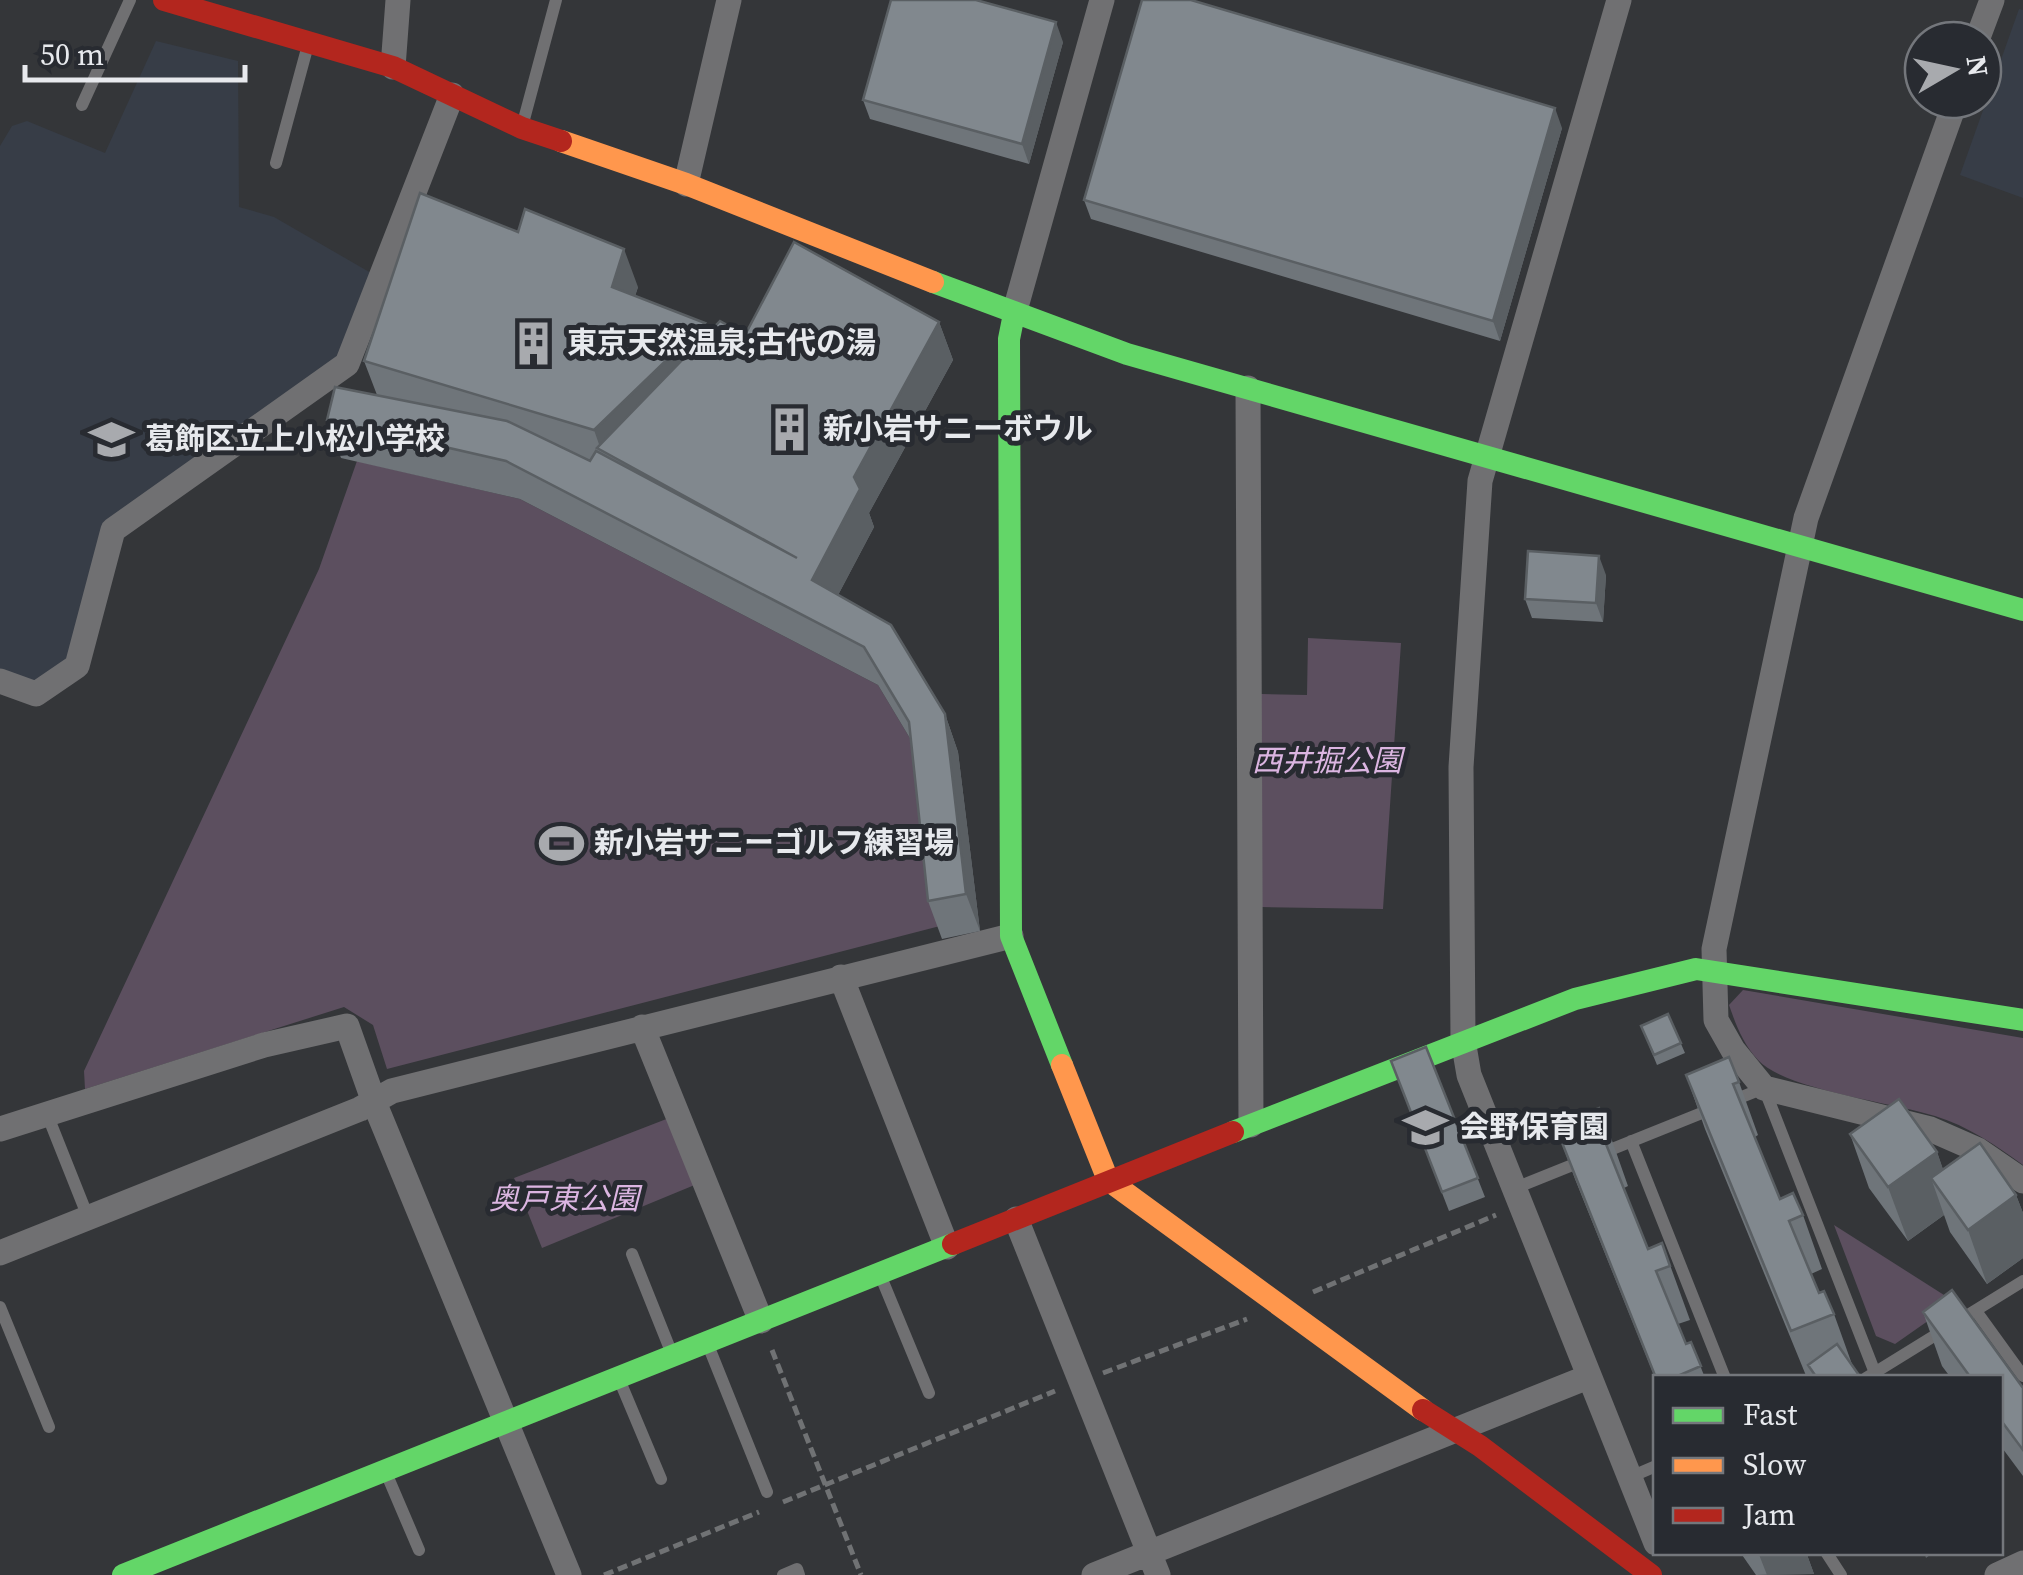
<svg xmlns="http://www.w3.org/2000/svg" width="2023" height="1575" font-family="'Source Serif 4','Noto Sans JP',serif">
<style>
.built{fill:#373d47}
.green{fill:#5c4f5f}
.lines{fill:none;stroke-linecap:round;stroke-linejoin:round}
.path{stroke:#707274;stroke-width:5;stroke-dasharray:10 5;stroke-linecap:butt}
.lane{stroke:#707072;stroke-width:12}
.street{stroke:#707072;stroke-width:25}
.fast{stroke:#63d668;stroke-width:22}
.slow{stroke:#ff974d;stroke-width:22}
.jam{stroke:#b3261e;stroke-width:22}
.wall{fill:#6f757a}
.shaded-wall{fill:#5a5f63}
.building{fill:#81888e;stroke:#5a5f63;stroke-width:2.5}
.labels{text-anchor:middle;stroke-width:10;stroke-linejoin:round;paint-order:stroke}
.poi-label{font-size:30px;font-weight:bold;fill:#e7e9ed;stroke:#282b31;text-anchor:start}
.park-label{font-size:30px;font-style:italic;fill:#dbb5e1;stroke:#282b31}
</style>
<rect width="100%" height="100%" fill="#343639"/>
<path class="built" d="M 2019,9 L 2023,10 L 2023,198 L 1960,175 Z
M 156,41 L 238,61 L 239,207 L 274,217 L 371,273 L 343,355 L 105,524 L 72,656 L 36,684 L 0,671 L 0,146 L 12,126 L 27,121 L 105,153 Z"/>
<path class="green" d="M 357,461 L 520,499 L 878,685 L 923,760 L 940,926 L 387,1069 L 373,1025 L 344,1007 L 85,1089 L 84,1071 L 319,569 Z
M 1308,638 L 1401,643 L 1383,909 L 1261,907 L 1261,694 L 1307,695 Z
M 1743,990 L 2023,1038 L 2023,1165 C 1995,1145 1968,1126 1935,1116 C 1891,1102 1786,1090 1758,1060 C 1743,1044 1736,1025 1729,1005 Z
M 669,1118 L 697,1184 L 542,1248 L 514,1178 Z
M 1834,1225 L 1955,1302 L 1895,1344 L 1876,1336 Z"/>
<g class="lines">
<path class="path" d="M 1313,1292 L 1496,1215
M 772,1350 L 861,1575
M 1103,1373 L 1247,1319
M 783,1502 L 1055,1391
M 604,1575 L 759,1512"/>
<path class="lane" d="M 82,105 L 130,0
M 523,123 L 556,0
M 276,163 L 308,45
M 47,1114 L 88,1217
M 1631,1141 L 1725,1378
M 1513,1189 L 1764,1088 L 1877,1378
M 632,1254 L 672,1354
M 881,1277 L 929,1393
M 0,1307 L 49,1427
M 1976,1311 L 2023,1376
M 708,1345 L 767,1492
M 1866,1378 L 2023,1281
M 619,1379 L 661,1479
M 387,1475 L 419,1550
M 1628,1478 L 1656,1466
M 1826,1552 L 1841,1575
M 783,1575 L 797,1569 L 799,1575"/>
<path class="street" d="M 1619,0 L 1480,481 L 1461,767 L 1463,1040 L 1469,1075 L 1656,1543
M 1977,40 L 1992,0
M 393,67 L 398,0
M 1956,100 L 1806,518 L 1714,949 L 1716,1020 L 1733,1050 L 1764,1088 L 1930,1129 L 1978,1150 L 2023,1181
M 686,184 L 729,0
M 1014,314 L 1102,0
M 1248,388 L 1251,1125
M 0,681 L 36,694 L 77,666 L 113,530 L 347,364 L 452,95
M 841,977 L 947,1247
M 642,1027 L 761,1321
M 0,1129 L 264,1045 L 347,1026 L 374,1102 L 569,1575
M 1016,1219 L 1158,1575
M 0,1253 L 360,1109 L 392,1091 L 1011,936
M 1094,1575 L 1588,1377
M 1997,1575 L 2023,1563"/>
<path class="fast" d="M 933,282 L 1127,354 L 2023,610
M 1014,314 L 1009,339 L 1011,936 L 1062,1065
M 1233,1132 L 1575,999 L 1696,969 L 2023,1020
M 123,1575 L 953,1244"/>
<path class="slow" d="M 561,141 L 686,184 L 933,282
M 1062,1065 L 1108,1180 L 1423,1410"/>
<path class="jam" d="M 164,0 L 393,67 L 522,128 L 561,141
M 953,1244 L 1233,1132
M 1423,1410 L 1480,1446 L 1651,1575"/>
</g>
<path class="wall" d="M 1063,42 L 1029,164 L 870,119 L 863,100 Z
M 1562,128 L 1500,341 L 1091,219 L 1084,200 Z
M 638,287 L 635,296 L 705,323 L 709,333 L 745,335 L 939,322 L 953,360 L 869,513 L 874,527 L 838,595 L 945,714 L 958,752 L 980,931 L 942,939 L 928,901 L 911,740 L 878,685 L 520,499 L 341,458 L 327,420 L 377,395 L 364,361 Z
M 1606,575 L 1603,622 L 1532,618 L 1525,599 Z
M 1668,1014 L 1685,1053 L 1657,1065 L 1641,1026 Z
M 1426,1047 L 1485,1197 L 1449,1211 L 1391,1061 Z
M 1686,1075 L 1739,1082 L 1758,1135 L 1755,1137 L 1780,1199 L 1803,1215 L 1822,1269 L 1811,1274 L 1819,1293 L 1834,1314 L 1853,1367 L 1861,1378 L 1807,1378 L 1705,1129 Z
M 1555,1125 L 1609,1132 L 1628,1186 L 1624,1188 L 1648,1249 L 1662,1243 L 1690,1320 L 1678,1324 L 1686,1344 L 1691,1342 L 1705,1378 L 1656,1378 L 1656,1380 L 1575,1179 Z
M 1850,1134 L 1937,1152 L 1943,1170 L 2016,1195 L 2023,1213 L 2023,1258 L 1987,1284 L 1950,1232 L 1944,1215 L 1908,1241 L 1869,1188 Z
M 1923,1312 L 2023,1388 L 2023,1476 L 2000,1445 L 2000,1378 L 1951,1378 L 1942,1366 Z
M 1740,1552 L 1806,1552 L 1814,1574 L 1756,1575 Z"/>
<path class="shaded-wall" d="M 1056,22 L 1063,42 L 1029,164 L 1022,144 Z
M 1555,108 L 1562,128 L 1500,341 L 1493,321 Z
M 624,249 L 638,287 L 626,324 L 612,287 Z
M 939,322 L 953,360 L 869,513 L 874,527 L 826,618 L 812,580 L 854,477 Z
M 705,323 L 719,361 L 601,450 L 594,430 Z
M 1599,556 L 1606,575 L 1603,622 L 1596,603 Z
M 945,714 L 958,752 L 980,931 L 966,894 Z
M 1937,1152 L 1956,1206 L 1931,1178 L 1944,1215 L 1908,1241 L 1888,1187 Z
M 2016,1195 L 2023,1213 L 2023,1258 L 1987,1284 L 1968,1230 Z
M 1758,1552 L 1806,1552 L 1814,1574 L 1767,1575 Z
M 1924,1552 L 1934,1552 L 1926,1558 Z"/>
<path class="building" d="M 891,0 L 976,0 L 1056,22 L 1022,144 L 863,100 Z
M 1142,0 L 1191,0 L 1555,108 L 1493,321 L 1084,200 Z
M 420,193 L 518,232 L 525,209 L 624,249 L 612,287 L 705,323 L 594,430 L 364,361 Z
M 794,242 L 939,322 L 854,477 L 860,489 L 812,580 L 891,625 L 945,714 L 966,894 L 928,901 L 909,722 L 864,647 L 506,461 L 327,420 L 335,387 L 507,421 L 590,461 L 596,451 L 797,558 L 597,448 L 720,321 L 745,335 Z
M 1528,551 L 1599,556 L 1596,603 L 1525,599 Z
M 1668,1014 L 1681,1043 L 1654,1055 L 1641,1026 Z
M 1426,1047 L 1478,1178 L 1442,1192 L 1391,1061 Z
M 1729,1057 L 1739,1082 L 1733,1084 L 1780,1199 L 1793,1193 L 1803,1215 L 1789,1221 L 1819,1293 L 1824,1291 L 1834,1314 L 1791,1331 L 1686,1075 Z
M 1899,1099 L 1937,1152 L 1888,1187 L 1850,1134 Z
M 1599,1108 L 1609,1132 L 1602,1134 L 1648,1249 L 1662,1243 L 1670,1266 L 1656,1271 L 1686,1344 L 1691,1342 L 1701,1366 L 1673,1378 L 1656,1378 L 1555,1125 Z
M 1980,1143 L 2016,1195 L 1968,1230 L 1931,1178 Z
M 1952,1290 L 2023,1388 L 2023,1450 L 2000,1419 L 2000,1378 L 1971,1378 L 1923,1312 Z
M 1837,1344 L 1861,1378 L 1817,1378 L 1808,1365 Z"/>
<defs>
<symbol id="building-bare" viewBox="-9 -9 18 18"><path d="M-4-6H4V6H1V3H-1V6H-4ZM-2.5-4.3h1.7v1.8h-1.7ZM.8-4.3h1.7v1.8H.8ZM-2.5-1h1.7V.8h-1.7ZM.8-1h1.7V.8H.8Z" fill="#a8aaae" stroke="#282b31" stroke-width="2.5" paint-order="stroke"/></symbol>
<symbol id="school-bare" viewBox="-9 -9 18 18"><path d="M0-5L7-2L0 1L-7-2ZM-4 1L0 2.5L4 1V4Q0 6-4 4Z" fill="#a8aaae" stroke="#282b31" stroke-width="2.5" paint-order="stroke"/></symbol>
<symbol id="stadium-bare" viewBox="-9 -9 18 18"><path d="M0-5a6.5 5 0 1 0 0 10a6.5 5 0 1 0 0-10ZM-3.5-1.8h7v3.6h-7Z" fill="#a8aaae" stroke="#282b31" stroke-width="2.5" paint-order="stroke"/></symbol>
</defs>
<g fill-rule="evenodd">
<use href="#building-bare" x="502" y="312" width="63" height="63"/>
<use href="#building-bare" x="758" y="398" width="63" height="63"/>
<use href="#school-bare" x="80" y="408" width="63" height="63"/>
<use href="#stadium-bare" x="530" y="812" width="63" height="63"/>
<use href="#school-bare" x="1394" y="1096" width="63" height="63"/>
</g>
<g class="labels">
<g class="poi-label">
<text x="567" y="353">東京天然温泉;古代の湯</text>
<text x="823" y="439">新小岩サニーボウル</text>
<text x="145" y="449">葛飾区立上小松小学校</text>
<text x="594" y="853">新小岩サニーゴルフ練習場</text>
<text x="1459" y="1137">会野保育園</text>
</g>
<g class="park-label">
<text x="1327" y="771">西井掘公園</text>
<text x="564" y="1209">奥戸東公園</text>
</g>
</g>
<rect x="1653" y="1375" width="350" height="180" fill="#282b31" stroke="#74777c" stroke-width="2.5"/>
<rect x="1673" y="1408" width="50" height="15" fill="#63d668" stroke="#74777c" stroke-width="2.5"/>
<text x="1743" y="1425" font-size="30" fill="#e7e9ed">Fast</text>
<rect x="1673" y="1458" width="50" height="15" fill="#ff974d" stroke="#74777c" stroke-width="2.5"/>
<text x="1743" y="1475" font-size="30" fill="#e7e9ed">Slow</text>
<rect x="1673" y="1508" width="50" height="15" fill="#b3261e" stroke="#74777c" stroke-width="2.5"/>
<text x="1743" y="1525" font-size="30" fill="#e7e9ed">Jam</text>
<g transform="translate(1953 70) rotate(81)"><circle r="48" fill="#282b31" stroke="#74777c" stroke-width="2.5"/>
<path d="M0-8L18 38L0 25L-18 38Z" fill="#a8aaae"/>
<text y="-15" font-size="28" font-weight="bold" text-anchor="middle" fill="#e7e9ed">N</text>
</g>
<path d="M25 65v15h220v-15" fill="none" stroke="#e7e9ed" stroke-width="5"/>
<text x="40" y="65" font-size="30" fill="#e7e9ed" stroke="#282b31" stroke-width="8" paint-order="stroke">50 m</text>
</svg>
